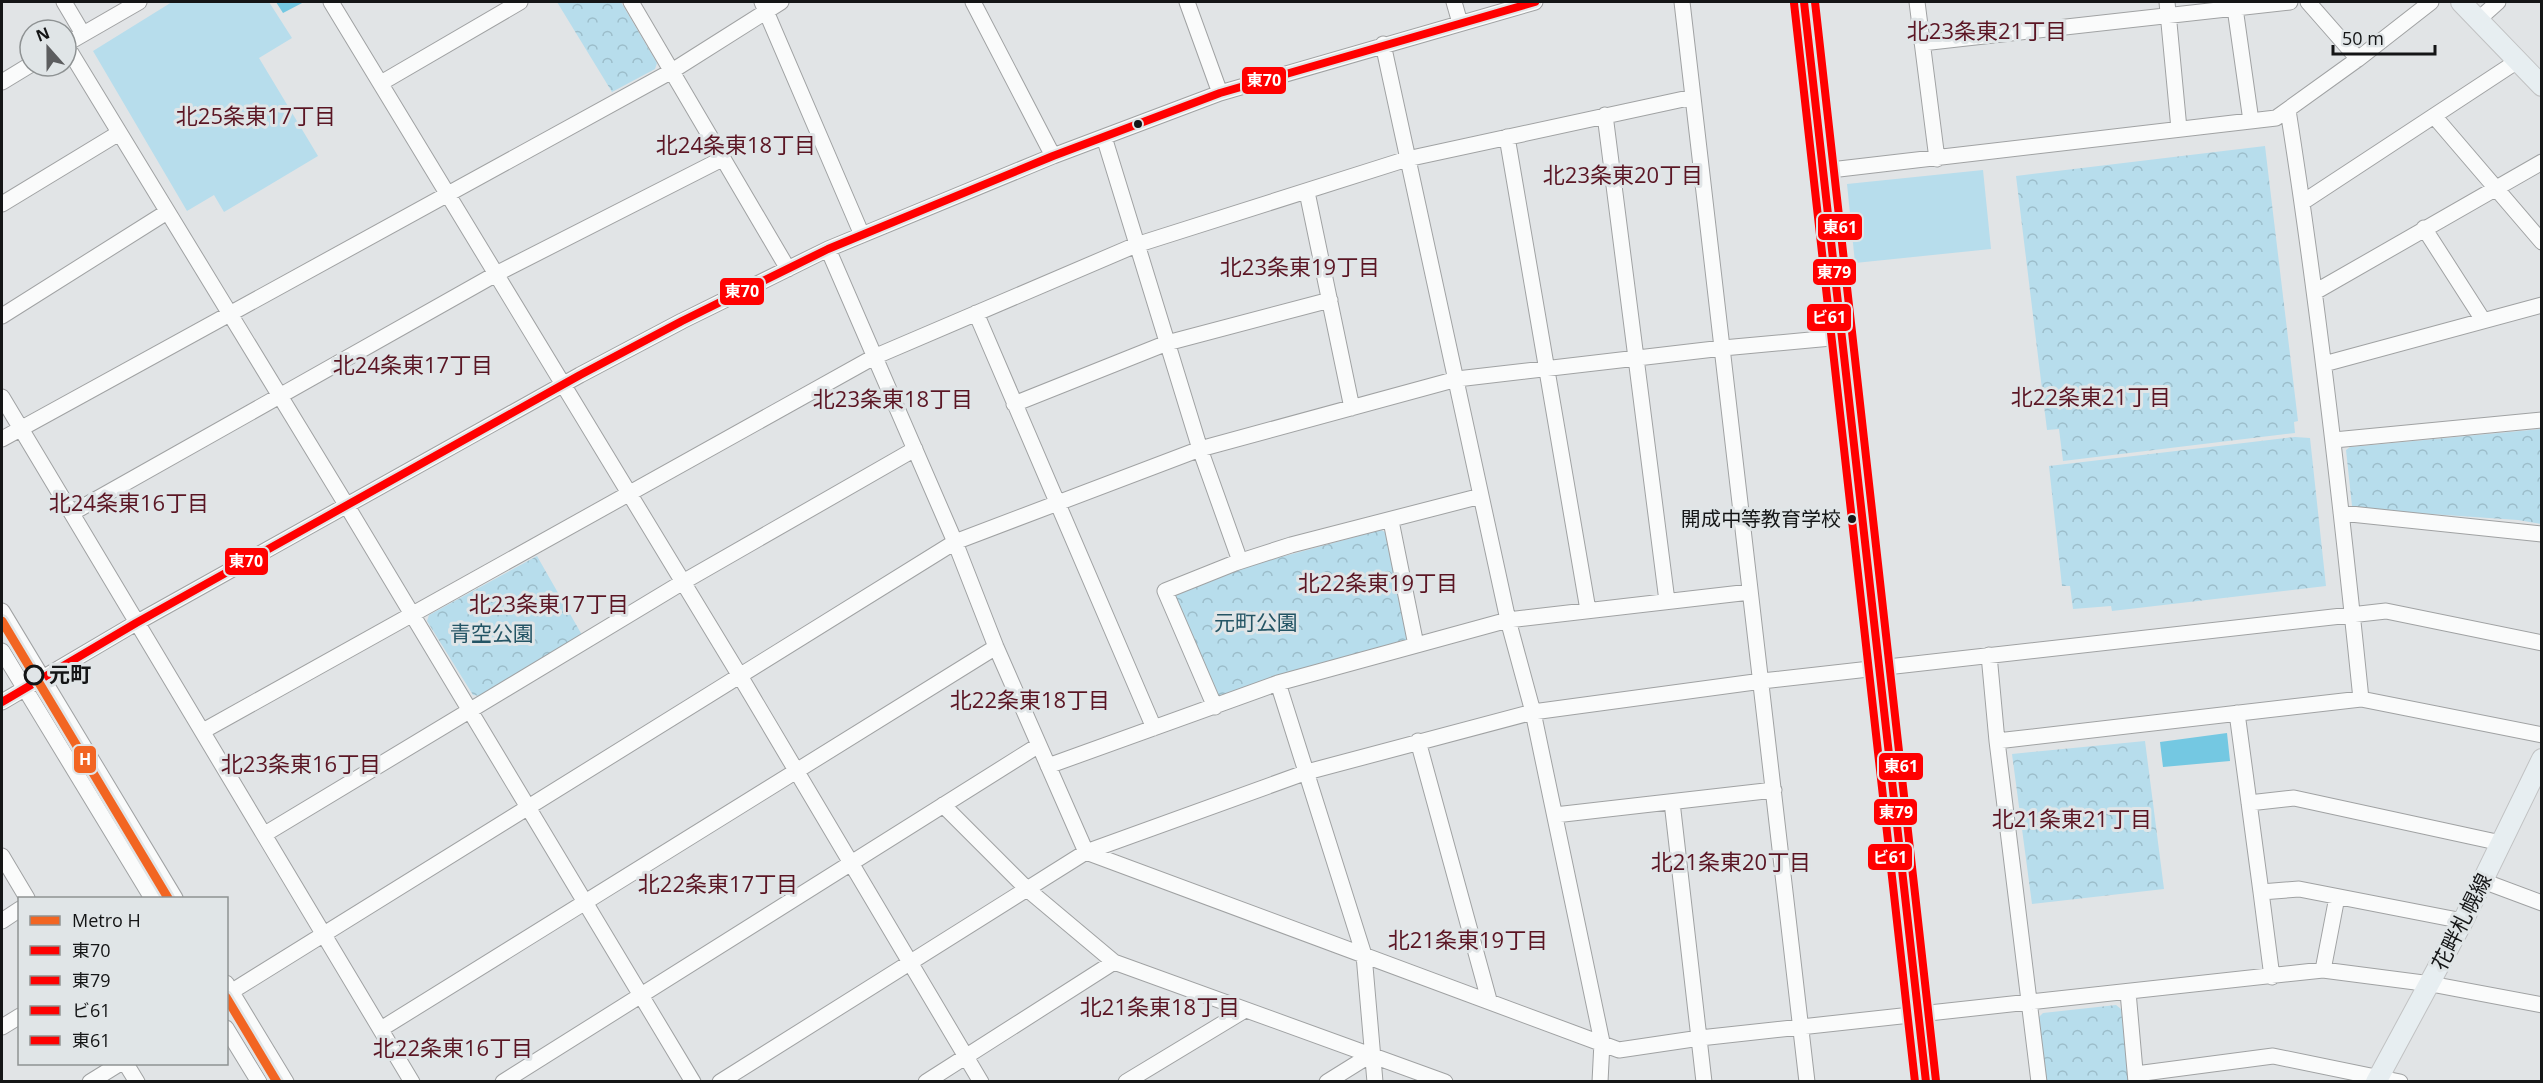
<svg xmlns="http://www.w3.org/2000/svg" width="2543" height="1083" font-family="'Open Sans','Noto Sans JP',sans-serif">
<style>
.grass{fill:#b7ddec}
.park{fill:url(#park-crowns)}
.water{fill:#74c8e2}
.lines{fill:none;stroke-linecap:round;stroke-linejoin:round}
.minor-casing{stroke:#a0a2a3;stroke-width:17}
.major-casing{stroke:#c1c2c3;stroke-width:22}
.minor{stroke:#fafbfb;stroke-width:15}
.major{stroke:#e7eef1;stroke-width:20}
.bus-1-casing{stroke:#e0e5e7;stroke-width:12}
.bus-2-casing{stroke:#e0e5e7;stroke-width:12}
.bus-3-casing{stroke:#e0e5e7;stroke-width:12}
.bus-4-casing{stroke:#e0e5e7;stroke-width:12}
.bus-1{stroke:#f00;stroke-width:8}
.bus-2{stroke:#f00;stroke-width:8}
.bus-3{stroke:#f00;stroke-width:8}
.bus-4{stroke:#f00;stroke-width:8}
.metro-1-casing{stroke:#e0e5e7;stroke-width:14}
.metro-1{stroke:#f26522;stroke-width:9}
.bus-dot{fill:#141516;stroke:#e0e5e7;stroke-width:2}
.stop-dot{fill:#e0e5e7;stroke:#141516;stroke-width:3}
.labels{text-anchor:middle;stroke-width:6;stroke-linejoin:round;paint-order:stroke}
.bus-label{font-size:20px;fill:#141516;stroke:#e0e5e7;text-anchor:end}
.park-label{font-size:21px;fill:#235464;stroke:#e0e5e7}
.stop-label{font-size:21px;font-weight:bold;fill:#141516;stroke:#e0e5e7;text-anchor:start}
.street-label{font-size:21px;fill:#141516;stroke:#e0e5e7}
.neighbourhood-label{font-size:22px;fill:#5b1624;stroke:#e0e5e7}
.line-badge{stroke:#e0e5e7;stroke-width:2}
.badge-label{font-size:16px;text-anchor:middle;font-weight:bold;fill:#fff}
</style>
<defs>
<pattern id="park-crowns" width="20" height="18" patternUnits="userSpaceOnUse" patternTransform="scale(1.5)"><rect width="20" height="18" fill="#b7ddec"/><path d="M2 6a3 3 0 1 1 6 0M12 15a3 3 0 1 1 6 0" fill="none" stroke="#9cbdca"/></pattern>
</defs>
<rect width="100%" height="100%" fill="#e1e4e6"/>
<path class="grass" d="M 172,2 L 269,2 L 292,38 L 259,58 L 318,156 L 224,212 L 214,195 L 187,211 L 93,51 Z
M 1983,170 L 1991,249 L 1855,263 L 1847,184 Z"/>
<path class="park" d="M 557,2 L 621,2 L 657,63 L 655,69 L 612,92 Z
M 2265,146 L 2298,421 L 2294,422 L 2295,433 L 2063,461 L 2059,429 L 2047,430 L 2016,176 Z
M 2541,429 L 2541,524 L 2518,520 L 2357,509 L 2352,506 L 2346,450 L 2350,447 Z
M 2295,437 L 2310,438 L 2326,586 L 2112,611 L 2111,606 L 2073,609 L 2070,586 L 2062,586 L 2049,466 Z
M 1381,530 L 1385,532 L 1407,638 L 1405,642 L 1221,697 L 1217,695 L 1175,597 L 1177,592 L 1237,569 Z
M 537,556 L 582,635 L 480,696 L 473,695 L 427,621 L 429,615 Z
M 2145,741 L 2164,889 L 2032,904 L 2012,754 Z
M 2116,1005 L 2121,1009 L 2129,1081 L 2046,1081 L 2039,1017 L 2043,1013 Z"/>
<path class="water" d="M 276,2 L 304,2 L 283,13 Z
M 2227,733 L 2230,761 L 2163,767 L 2160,742 Z"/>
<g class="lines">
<defs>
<path id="minor" d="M 64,2 L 83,34
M 331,2 L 740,676 L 981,1082
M 631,2 L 788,269
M 762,2 L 862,235
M 973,2 L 1053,156
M 1187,2 L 1220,93
M 1454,2 L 1460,23
M 1682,2 L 1807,1082
M 1804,2 L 1926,1082
M 1917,2 L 1937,159
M 2167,2 L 2179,129
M 2308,2 L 2358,59
M 2235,8 L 2251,121
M 2479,19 L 2498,2
M 1922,43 L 2290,2
M 66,44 L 139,2
M 1383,44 L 1508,620 L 1533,712 L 1602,1042 L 1600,1082
M 66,45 L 347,506 L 693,1082
M 2,82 L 30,65
M 381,83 L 520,2
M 2288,110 C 2319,306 2341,502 2361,699
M 1605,115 L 1667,601
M 2434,116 L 2542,242
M 1104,137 L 1200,449 L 1240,561
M 1507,137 L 1588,610
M 1822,171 L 2276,118 L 2358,59 L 2431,2
M 1307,192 L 1352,408
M 2303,202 L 2519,60
M 2,204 L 119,133
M 2424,228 L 2483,320
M 828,249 L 955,542 L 996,647 L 1086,852 L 1619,1050 L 1700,1038 L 2323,970 L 2431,984 L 2542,1005
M 2315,292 L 2542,162
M 976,313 L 1154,728
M 2,316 L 167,212
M 2324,364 L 2542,305
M 2,397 L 412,1082
M 1014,404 L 1167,343 L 1330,300
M 2,439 L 672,71 L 781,2
M 2334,440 L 2542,420
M 72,513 L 496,274 L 722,159
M 2341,513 L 2542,534
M 1391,521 L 1416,645
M 2,611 L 175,898
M 2,651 L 152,898
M 1989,655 L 1997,741 L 2039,1082
M 1278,683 L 1364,955 L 1375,1082
M 2,702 L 136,623 L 580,375 L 682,321 L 828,249 L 1053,156 L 1220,93 L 1535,2
M 1215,707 L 1165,591 L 1235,563 L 1291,545 L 1481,496
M 2237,713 L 2261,892 L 2299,889 L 2463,921
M 203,731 L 874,357 L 1136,245 L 1407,159 L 1693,97
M 1418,741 L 1489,1000
M 1997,741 L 2361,699 L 2542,735
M 1048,766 L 1278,683 L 1508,620 L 1750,592
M 1672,802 L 1704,1082
M 2249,803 L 2294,798 L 2501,843
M 943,805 L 1027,889 L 1114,962 L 1445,1082
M 1555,815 L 1774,790
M 265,834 L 683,582 L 915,449
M 2,856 L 27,898
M 2483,881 L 2542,903
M 2261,892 L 2272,977
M 2,921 L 20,909
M 2323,970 L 2337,897
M 226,983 L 286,1082
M 2128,992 L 2136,1082
M 226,995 L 955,542 L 1200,449 L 1457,379 L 1723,348 L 1842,337
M 2,1027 L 20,1016
M 226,1028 L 259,1082
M 381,1029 L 996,647
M 126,1064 L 137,1082
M 2136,1074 L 2273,1056 L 2400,1082
M 90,1082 L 119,1064
M 503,1082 L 1039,745
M 720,1082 L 1086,852 L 1307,772 L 1533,712 L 1762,681 L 2386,611 L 2542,643
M 926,1082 L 1114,962
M 1126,1082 L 1245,1010
M 1327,1082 L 1372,1054"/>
<path id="major" d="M 2461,2 L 2542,86
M 2376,1082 L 2463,921 L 2542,759"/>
</defs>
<use href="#minor" class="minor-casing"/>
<use href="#major" class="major-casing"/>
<use href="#minor" class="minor"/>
<use href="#major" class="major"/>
<defs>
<path id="bus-1" d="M 2,702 L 136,623 L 580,375 L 682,321 L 828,249 L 1053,156 L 1220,93 L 1535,2"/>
<path id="bus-2" d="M 1804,2 L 1926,1082"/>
<path id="bus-3" d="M 1794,3 L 1915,1082"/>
<path id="bus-4" d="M 1815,2 L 1936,1081"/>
</defs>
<use href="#bus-1" class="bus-1-casing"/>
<use href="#bus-2" class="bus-2-casing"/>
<use href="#bus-3" class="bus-3-casing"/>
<use href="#bus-4" class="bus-4-casing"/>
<use href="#bus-1" class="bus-1"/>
<use href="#bus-2" class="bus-2"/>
<use href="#bus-3" class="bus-3"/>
<use href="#bus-4" class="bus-4"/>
<defs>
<path id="metro-1" d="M 2,621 L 168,898
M 226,997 L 277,1082"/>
</defs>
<use href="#metro-1" class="metro-1-casing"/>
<use href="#metro-1" class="metro-1"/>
</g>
<g class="bus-dot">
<circle cx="1138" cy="124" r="5"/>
<circle cx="1852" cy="519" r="5"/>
</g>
<circle class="stop-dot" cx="34" cy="675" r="9"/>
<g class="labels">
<g class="bus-label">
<text x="1841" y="526">開成中等教育学校</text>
</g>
<g class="park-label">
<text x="1256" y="630">元町公園</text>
<text x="492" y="641">青空公園</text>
</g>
<g class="stop-label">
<text x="49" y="682">元町</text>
</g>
<g class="street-label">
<text transform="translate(2462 922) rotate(-63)" y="7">花畔札幌線</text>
</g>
<g class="neighbourhood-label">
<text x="1987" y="39">北23条東21丁目</text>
<text x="256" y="124">北25条東17丁目</text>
<text x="736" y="153">北24条東18丁目</text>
<text x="1623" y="183">北23条東20丁目</text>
<text x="1300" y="275">北23条東19丁目</text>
<text x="413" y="373">北24条東17丁目</text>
<text x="2091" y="405">北22条東21丁目</text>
<text x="893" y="407">北23条東18丁目</text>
<text x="129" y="511">北24条東16丁目</text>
<text x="1378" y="591">北22条東19丁目</text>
<text x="549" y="612">北23条東17丁目</text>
<text x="1030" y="708">北22条東18丁目</text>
<text x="301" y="772">北23条東16丁目</text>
<text x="2072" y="827">北21条東21丁目</text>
<text x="1731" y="870">北21条東20丁目</text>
<text x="718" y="892">北22条東17丁目</text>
<text x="1468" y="948">北21条東19丁目</text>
<text x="1160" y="1015">北21条東18丁目</text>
<text x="453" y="1056">北22条東16丁目</text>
</g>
</g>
<g class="line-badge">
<rect x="1241" y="66" width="46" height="29" rx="6" fill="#f00"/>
<rect x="1817" y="213" width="46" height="28" rx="6" fill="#f00"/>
<rect x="1812" y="258" width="45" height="28" rx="6" fill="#f00"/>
<rect x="719" y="277" width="46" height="29" rx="6" fill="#f00"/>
<rect x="1806" y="303" width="46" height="29" rx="6" fill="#f00"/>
<rect x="224" y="547" width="45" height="29" rx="6" fill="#f00"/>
<rect x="73" y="745" width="24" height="29" rx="6" fill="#f26522"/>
<rect x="1878" y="752" width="46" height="29" rx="6" fill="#f00"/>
<rect x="1873" y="798" width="45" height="28" rx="6" fill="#f00"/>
<rect x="1867" y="843" width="46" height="28" rx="6" fill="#f00"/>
</g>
<g class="badge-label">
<text x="1264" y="86">東70</text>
<text x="1840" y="233">東61</text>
<text x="1834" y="278">東79</text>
<text x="742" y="297">東70</text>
<text x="1829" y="323">ビ61</text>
<text x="246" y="567">東70</text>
<text x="85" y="765">H</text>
<text x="1901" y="772">東61</text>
<text x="1896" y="818">東79</text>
<text x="1890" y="863">ビ61</text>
</g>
<rect width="2543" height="1083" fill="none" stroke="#141516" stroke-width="6"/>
<rect x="18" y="897" width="210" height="168" fill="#e0e5e7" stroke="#8e9293" stroke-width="1.5"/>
<rect x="30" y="916" width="30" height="9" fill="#f26522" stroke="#8e9293" stroke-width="1.5"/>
<text x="72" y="927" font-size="18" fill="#141516">Metro H</text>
<rect x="30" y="946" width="30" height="9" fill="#ff0000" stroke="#8e9293" stroke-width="1.5"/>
<text x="72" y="957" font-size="18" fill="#141516">東70</text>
<rect x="30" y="976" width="30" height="9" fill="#ff0000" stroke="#8e9293" stroke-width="1.5"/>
<text x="72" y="987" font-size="18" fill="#141516">東79</text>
<rect x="30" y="1006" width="30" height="9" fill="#ff0000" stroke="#8e9293" stroke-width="1.5"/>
<text x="72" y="1017" font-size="18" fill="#141516">ビ61</text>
<rect x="30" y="1036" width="30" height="9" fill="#ff0000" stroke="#8e9293" stroke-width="1.5"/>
<text x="72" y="1047" font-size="18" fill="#141516">東61</text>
<g transform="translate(48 48) rotate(339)"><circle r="28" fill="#e0e5e7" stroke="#8e9293" stroke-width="1.5"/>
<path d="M0-4.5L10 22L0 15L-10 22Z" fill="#5c5d5f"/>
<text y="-9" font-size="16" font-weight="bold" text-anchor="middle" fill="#141516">N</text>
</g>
<path d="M2333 45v9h102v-9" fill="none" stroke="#141516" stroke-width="3"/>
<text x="2342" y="45" font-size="18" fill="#141516" stroke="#e0e5e7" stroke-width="4.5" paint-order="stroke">50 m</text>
</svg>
